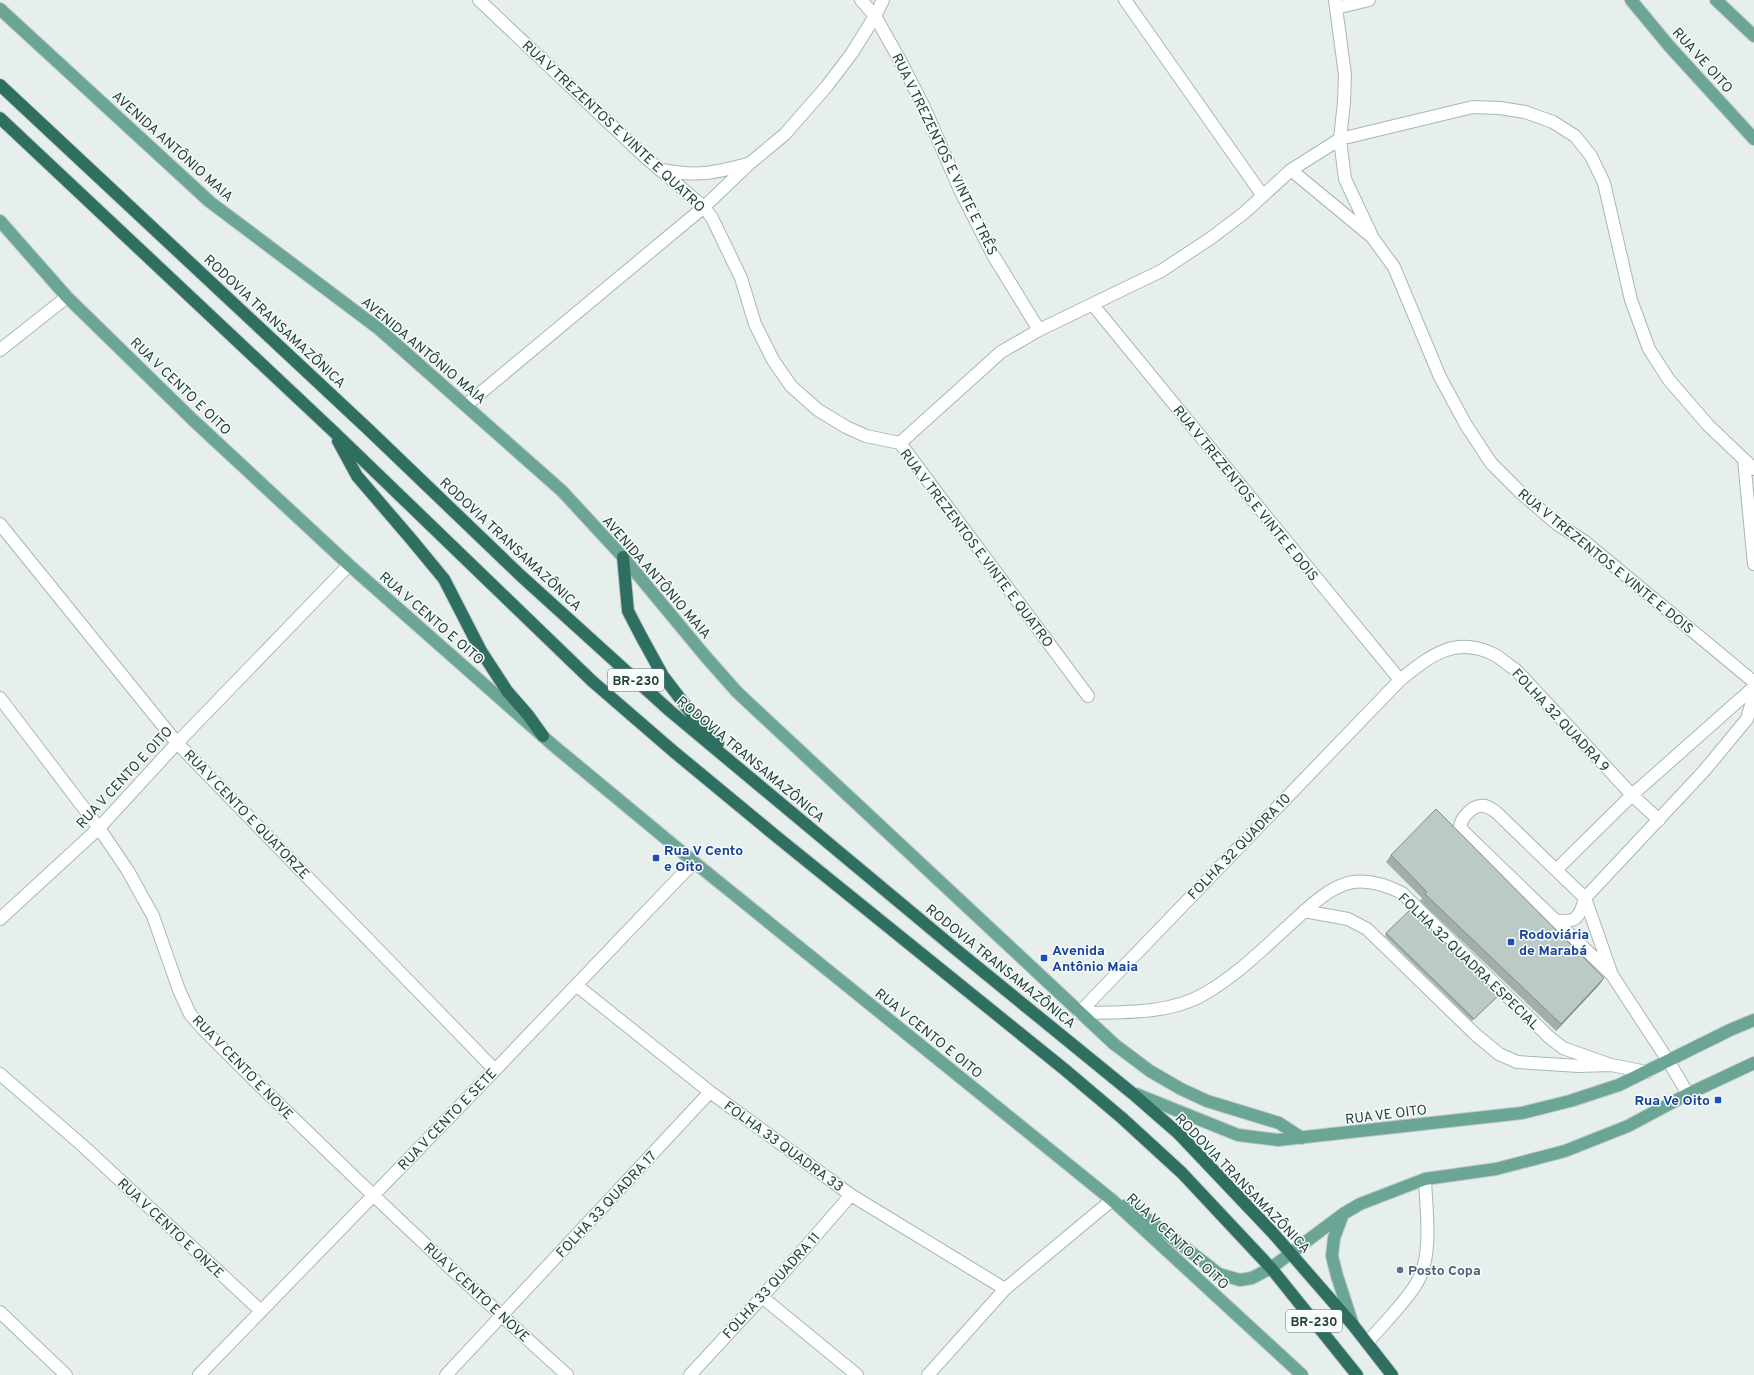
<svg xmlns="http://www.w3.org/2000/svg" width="1754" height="1375" font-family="Overpass,sans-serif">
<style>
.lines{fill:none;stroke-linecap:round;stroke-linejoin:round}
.minor-casing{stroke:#a8b8b2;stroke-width:14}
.major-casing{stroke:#c2cac8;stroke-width:14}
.highway-casing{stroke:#c2cac8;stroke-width:14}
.minor{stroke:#fff;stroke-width:12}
.major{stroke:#6aa596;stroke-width:12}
.highway{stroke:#2f6f62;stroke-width:12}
.wall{fill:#a1aea9}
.shaded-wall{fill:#838d89}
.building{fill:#bbcac4;stroke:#838d89}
.transit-dot{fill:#1a4fb4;stroke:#f7fbf9;stroke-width:1.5}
.service-dot{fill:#5c6f8a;stroke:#f7fbf9;stroke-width:1.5}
.labels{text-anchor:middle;stroke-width:3;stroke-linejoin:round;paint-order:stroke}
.shield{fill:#f7fbf9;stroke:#637a73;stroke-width:1}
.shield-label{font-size:13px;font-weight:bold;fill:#24423a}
.street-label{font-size:14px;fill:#24423a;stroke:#f7fbf9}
.transit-label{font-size:14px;font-weight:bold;fill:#164399;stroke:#f7fbf9;text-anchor:start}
.service-label{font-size:14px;font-weight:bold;fill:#4e5e75;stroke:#f7fbf9;text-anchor:start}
</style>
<rect width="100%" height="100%" fill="#e6efeb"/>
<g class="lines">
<defs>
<path id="minor" d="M 479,0 L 645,157 L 704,207 L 712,218 L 741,278 L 755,324 L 773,360 L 791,386 L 818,410 L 846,427 L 866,436 L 900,443 L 1088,696
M 861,0 L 875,16 L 902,64 L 924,107 L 960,190 L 993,255 L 1039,330
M 1125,0 L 1263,196
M 1335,0 L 1345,75 L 1344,102 L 1340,139 L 1345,179 L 1371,234
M 1336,8 L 1369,0
M 662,170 C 699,177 713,173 748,164
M 1291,170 L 1372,237 L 1394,267 L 1440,377 L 1466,425 L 1491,463 L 1521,493 L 1557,524 L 1584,541 L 1754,682
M 1093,305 L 1400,680
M 0,350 L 67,297
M 466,405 L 704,207 L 749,164 L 785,134 L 827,86 L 852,53 L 875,16 L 883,0
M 900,443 L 1001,352 L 1039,330 L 1161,271 L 1211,238 L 1244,213 L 1291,170 L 1340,139 L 1473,107 L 1500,108 L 1525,112 L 1553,122 L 1575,136 L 1591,156 L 1604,183 L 1631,300 L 1649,349 L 1669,380 L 1708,425 L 1754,469
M 1744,460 L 1754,564
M 0,524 L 177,743 L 495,1070
M 0,698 L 99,828 L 128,871 L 153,916 L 179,990 L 190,1014 L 203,1029 C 322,1148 443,1263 567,1375
M 1556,870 L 1496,812 C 1491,809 1487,805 1481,806 C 1472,806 1461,818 1460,827 L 1465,833 L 1610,973
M 1304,911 L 1348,919 L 1367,929 L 1476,1035 L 1499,1054 L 1517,1062 L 1579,1066 L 1611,1065 L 1647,1072
M 0,919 L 99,828 L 177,743 L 349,565
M 1554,920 C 1575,924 1580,918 1585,898 L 1704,771 L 1747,719 L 1754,695
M 576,985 L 710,1092 L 851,1195 L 1005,1289
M 1079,1013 L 1400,680 C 1429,657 1454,635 1493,654 C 1501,658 1508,665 1516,670 L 1632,795 L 1659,820
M 1079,1013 C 1118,1012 1169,1015 1204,994 C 1234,977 1261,951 1286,928 C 1304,912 1328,886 1353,882 C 1369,880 1388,886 1402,893 L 1549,1037 L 1563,1048 L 1611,1065
M 0,1074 L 82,1145 L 260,1310
M 1688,1094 L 1669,1062 L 1612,975 L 1585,898 L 1556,870 L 1632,795 L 1754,687
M 762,1297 L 857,1375
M 0,1312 L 66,1375
M 1367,1343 C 1383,1324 1406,1302 1418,1281 C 1433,1253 1426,1210 1425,1179
M 199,1375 L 495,1070 L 694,862
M 446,1375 L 710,1092
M 690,1375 L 762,1297 L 851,1195
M 928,1375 L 1005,1289 L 1112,1200"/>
<path id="major" d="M 1631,0 L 1670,47 L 1754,139
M 1716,0 L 1754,36
M 0,9 L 210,202 L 379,329 L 562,491 L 623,557 L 706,657 L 737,692 L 1114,1044 L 1150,1071 L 1181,1089 L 1207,1101 L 1279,1123 L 1302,1138
M 0,221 L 67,297 L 193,420 L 349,565 L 554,746 L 694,862 L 1112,1200 L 1302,1375
M 1136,1094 L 1238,1135 L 1278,1140 L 1522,1113 L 1570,1101 L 1619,1085 L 1730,1030 L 1754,1020
M 1124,1206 L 1134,1210 L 1165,1232 L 1219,1274 L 1240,1280 L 1252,1278 L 1271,1268 L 1343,1214
M 1353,1325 L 1337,1276 L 1332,1256 L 1334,1238 L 1343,1214 L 1360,1204 L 1425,1179 L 1496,1169 L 1565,1151 L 1628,1126 L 1688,1094 L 1754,1063"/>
<path id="highway" d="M 0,85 L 369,430 L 520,575 L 670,711 L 953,947 L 1132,1093 L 1179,1134 L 1272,1232 L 1353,1325 L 1392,1375
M 0,118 L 334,432 L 592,681 L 673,751 L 777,837 L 1064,1069 L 1122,1118 L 1182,1173 L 1271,1268 L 1357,1375
M 338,441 L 357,476 L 411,539 L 444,579 L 481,651 L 507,691 L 528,715 L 543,736
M 623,557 L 628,611 L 641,636 L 663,676 L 698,722 L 718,743"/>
</defs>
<use href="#minor" class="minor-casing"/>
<use href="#major" class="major-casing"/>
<use href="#highway" class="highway-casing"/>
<use href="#minor" class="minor"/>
<use href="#major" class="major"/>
<use href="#highway" class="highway"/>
</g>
<path class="wall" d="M 1391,855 L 1604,978 L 1599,985 L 1556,1031 L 1420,901 L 1422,898 L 1386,862 Z
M 1386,933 L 1497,997 L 1472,1021 L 1385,936 Z"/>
<path class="shaded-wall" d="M 1604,978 L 1599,985 L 1556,1031 L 1561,1024 Z"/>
<path class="building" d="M 1436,809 L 1604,978 L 1561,1024 L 1425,894 L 1427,892 L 1391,855 Z
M 1411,909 L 1499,995 L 1474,1019 L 1386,933 Z"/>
<g class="transit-dot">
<rect x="652" y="854" width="8" height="8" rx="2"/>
<rect x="1507" y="938" width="8" height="8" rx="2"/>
<rect x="1040" y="954" width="8" height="8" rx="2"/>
<rect x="1714" y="1096" width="8" height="8" rx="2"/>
</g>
<circle class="service-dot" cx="1400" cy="1270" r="4"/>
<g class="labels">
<g class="shield">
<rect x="608" y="669" width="56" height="22" rx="3"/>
<rect x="1286" y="1310" width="56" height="22" rx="3"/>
</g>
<g class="shield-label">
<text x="636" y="685">BR-230</text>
<text x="1314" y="1326">BR-230</text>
</g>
<g class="street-label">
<text transform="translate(1703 60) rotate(48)" y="5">RUA VE OITO</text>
<text transform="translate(614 126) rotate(43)" y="5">RUA V TREZENTOS E VINTE E QUATRO</text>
<text transform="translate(173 146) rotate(42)" y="5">AVENIDA ANTÔNIO MAIA</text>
<text transform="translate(945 154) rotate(64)" y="5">RUA V TREZENTOS E VINTE E TRÊS</text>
<text transform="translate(275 321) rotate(43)" y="5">RODOVIA TRANSAMAZÔNICA</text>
<text transform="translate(424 350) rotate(40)" y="5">AVENIDA ANTÔNIO MAIA</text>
<text transform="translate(181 386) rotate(44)" y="5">RUA V CENTO E OITO</text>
<text transform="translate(1246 493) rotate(51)" y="5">RUA V TREZENTOS E VINTE E DOIS</text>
<text transform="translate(511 544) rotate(43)" y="5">RODOVIA TRANSAMAZÔNICA</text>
<text transform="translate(977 548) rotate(53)" y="5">RUA V TREZENTOS E VINTE E QUATRO</text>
<text transform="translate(1606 561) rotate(39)" y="5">RUA V TREZENTOS E VINTE E DOIS</text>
<text transform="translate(657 577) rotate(49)" y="5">AVENIDA ANTÔNIO MAIA</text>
<text transform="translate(432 618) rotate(41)" y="5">RUA V CENTO E OITO</text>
<text transform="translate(1561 720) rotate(47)" y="5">FOLHA 32 QUADRA 9</text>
<text transform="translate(751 759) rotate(40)" y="5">RODOVIA TRANSAMAZÔNICA</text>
<text transform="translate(124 777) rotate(-47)" y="5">RUA V CENTO E OITO</text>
<text transform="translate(247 814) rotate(46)" y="5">RUA V CENTO E QUATORZE</text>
<text transform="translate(1239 846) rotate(-46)" y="5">FOLHA 32 QUADRA 10</text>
<text transform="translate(1469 961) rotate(44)" y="5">FOLHA 32 QUADRA ESPECIAL</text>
<text transform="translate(1001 966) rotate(39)" y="5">RODOVIA TRANSAMAZÔNICA</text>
<text transform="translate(929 1033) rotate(39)" y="5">RUA V CENTO E OITO</text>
<text transform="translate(243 1067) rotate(46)" y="5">RUA V CENTO E NOVE</text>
<text transform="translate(1386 1114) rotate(-7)" y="5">RUA VE OITO</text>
<text transform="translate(447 1119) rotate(-46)" y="5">RUA V CENTO E SETE</text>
<text transform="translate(784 1146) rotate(36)" y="5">FOLHA 33 QUADRA 33</text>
<text transform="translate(1243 1183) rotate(46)" y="5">RODOVIA TRANSAMAZÔNICA</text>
<text transform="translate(606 1204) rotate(-47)" y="5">FOLHA 33 QUADRA 17</text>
<text transform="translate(171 1228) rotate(43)" y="5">RUA V CENTO E ONZE</text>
<text transform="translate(1178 1241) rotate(43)" y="5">RUA V CENTO E OITO</text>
<text transform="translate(771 1285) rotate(-48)" y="5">FOLHA 33 QUADRA 11</text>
<text transform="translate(477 1292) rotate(43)" y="5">RUA V CENTO E NOVE</text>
</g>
<g class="transit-label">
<text x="664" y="855">Rua V Cento<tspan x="664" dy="16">e Oito</tspan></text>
<text x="1519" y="939">Rodoviária<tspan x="1519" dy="16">de Marabá</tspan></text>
<text x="1052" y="955">Avenida<tspan x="1052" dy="16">Antônio Maia</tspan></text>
<text x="1710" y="1105" text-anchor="end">Rua Ve Oito</text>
</g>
<g class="service-label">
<text x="1408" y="1275">Posto Copa</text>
</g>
</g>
</svg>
